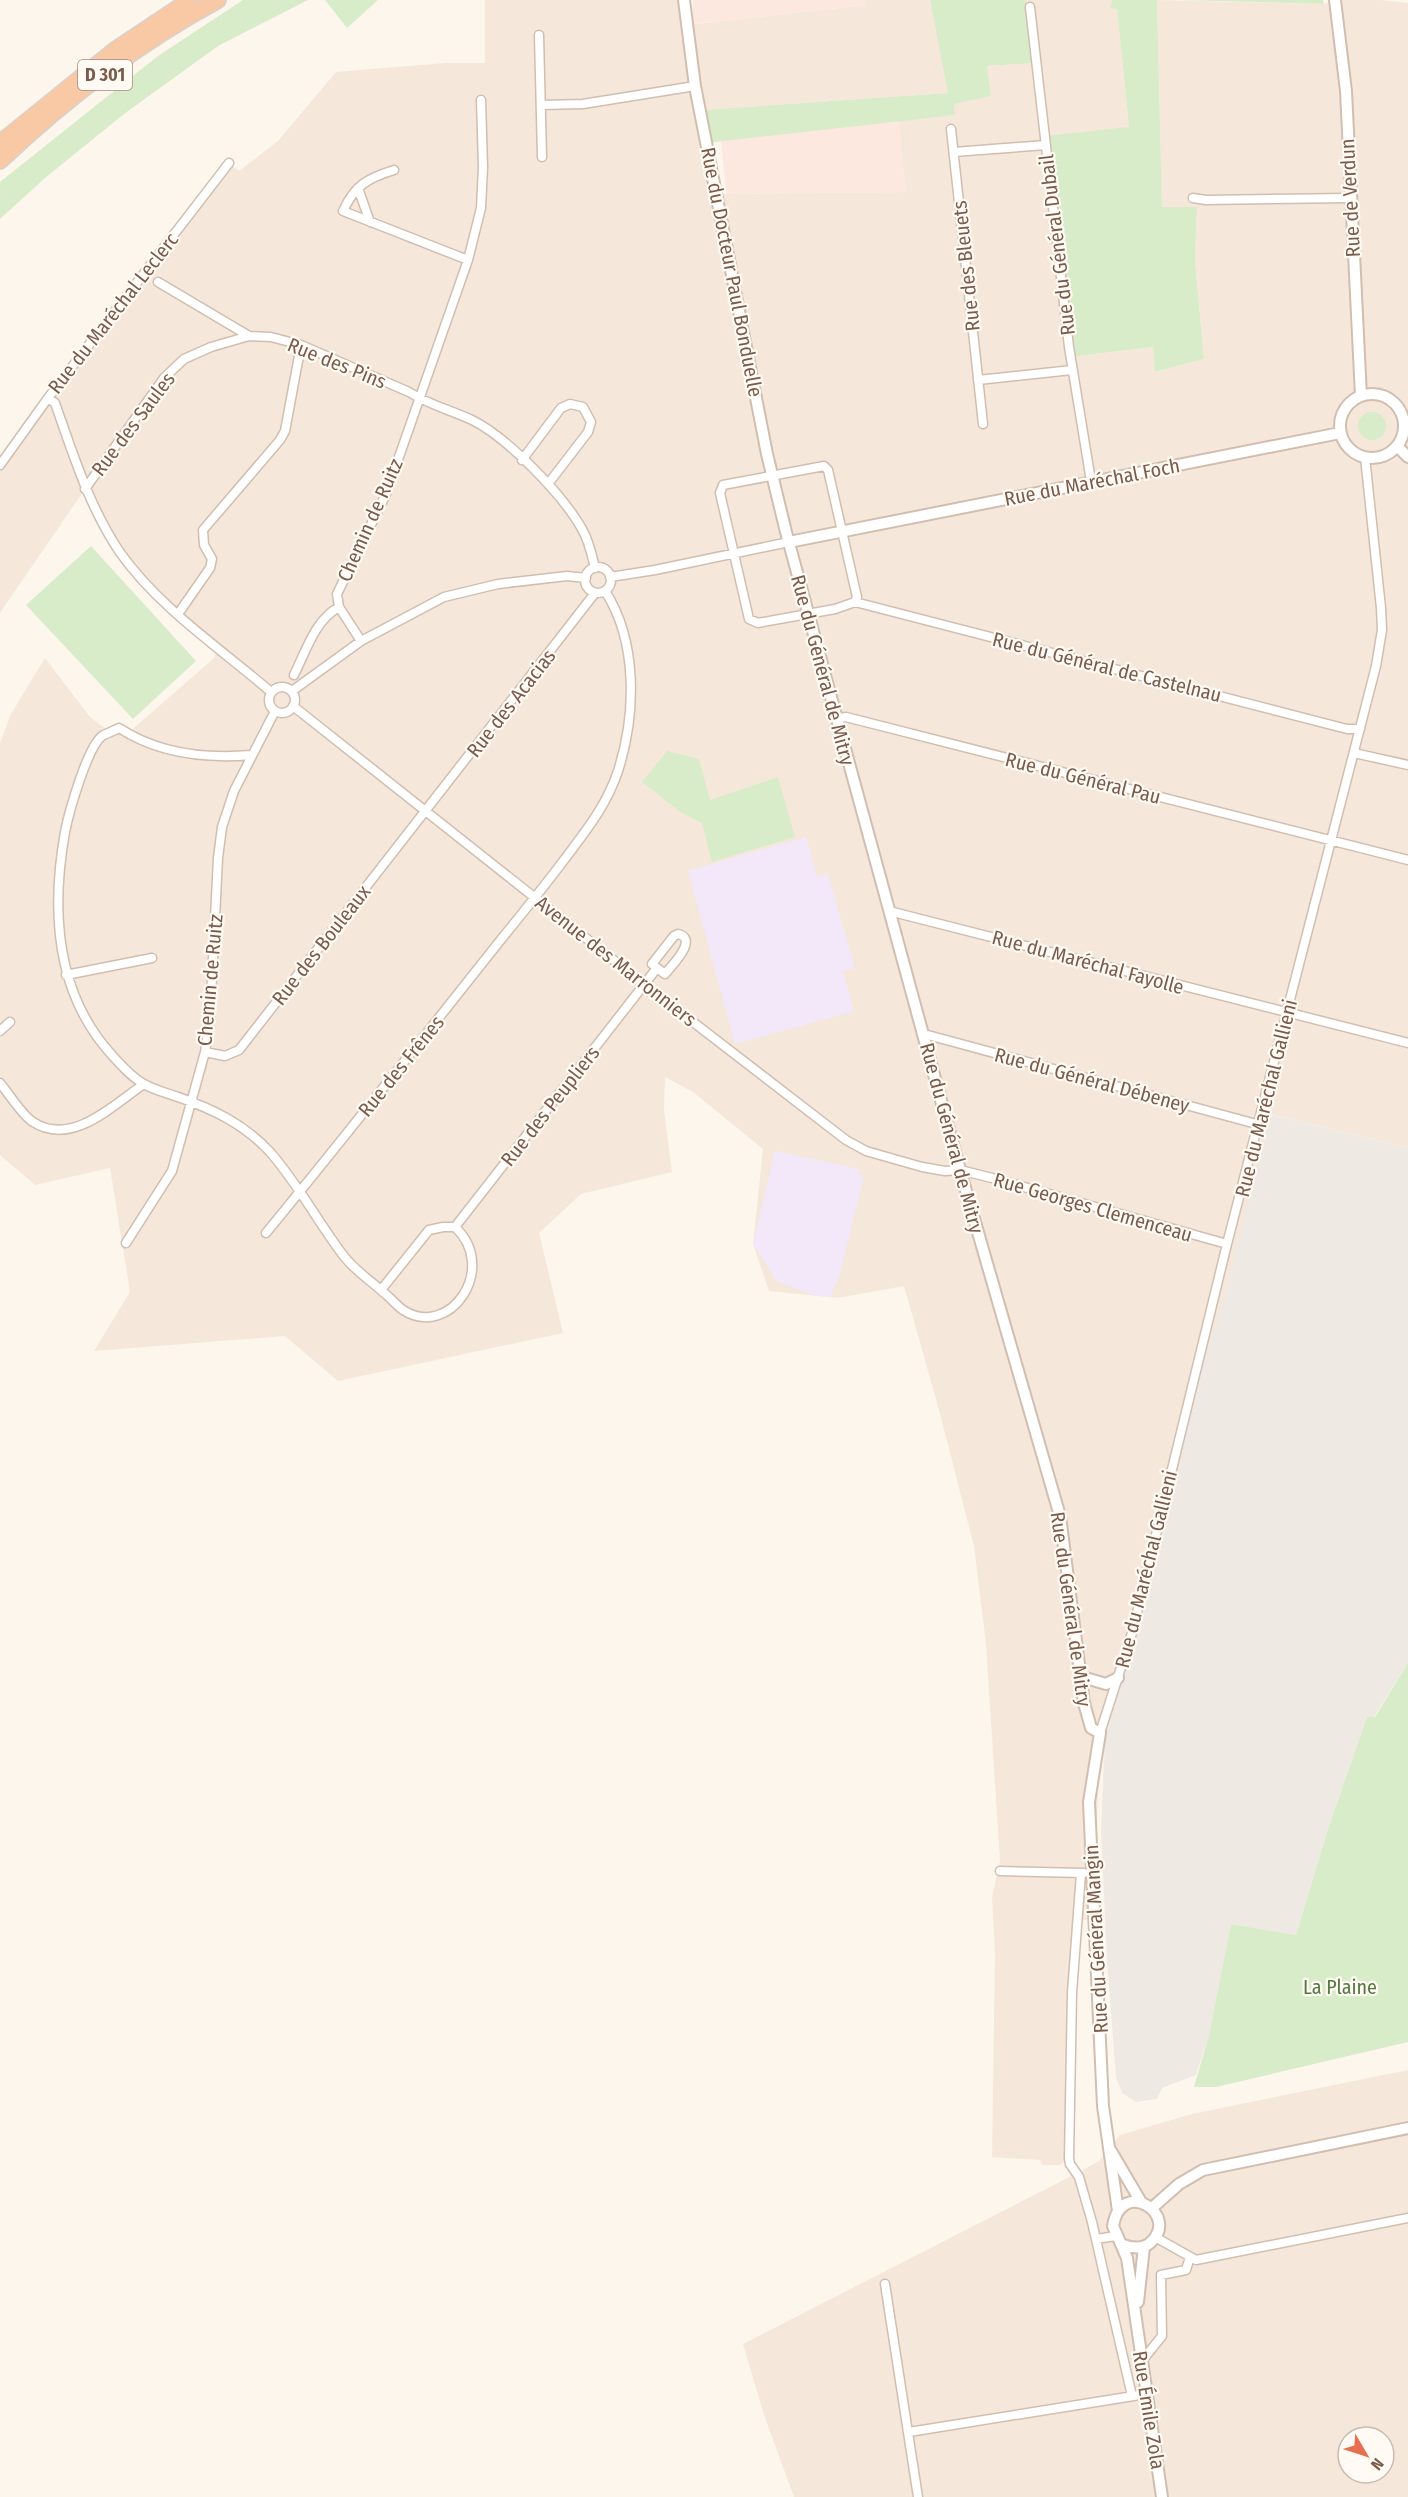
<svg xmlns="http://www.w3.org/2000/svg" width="1408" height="2497" font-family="'Fira Sans Condensed',sans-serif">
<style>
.residential{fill:#f5e8da;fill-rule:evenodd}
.commercial{fill:#fde8e0}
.industrial{fill:#efe9e4}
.education{fill:#f3e8fa}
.green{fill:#d8ecc9}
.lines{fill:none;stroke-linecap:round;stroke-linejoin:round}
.minor-casing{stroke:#d1beb0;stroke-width:11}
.tertiary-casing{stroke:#d1beb0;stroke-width:14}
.trunk-casing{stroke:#dad1cd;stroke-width:18}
.minor{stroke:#fff;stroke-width:8}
.tertiary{stroke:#fff;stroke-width:10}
.trunk{stroke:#f9c8a4;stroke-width:15}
.labels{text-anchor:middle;stroke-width:4.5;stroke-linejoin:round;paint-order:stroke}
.shield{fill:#fffaf3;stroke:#a28b7f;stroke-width:1.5}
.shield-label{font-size:18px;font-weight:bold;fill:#7a5c4d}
.street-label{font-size:20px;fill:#7a5c4d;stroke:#fffaf3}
.park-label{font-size:20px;fill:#537a41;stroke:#fffaf3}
</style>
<rect width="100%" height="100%" fill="#fdf6ec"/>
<path class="residential" d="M 485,0 L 684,0 L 687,25 L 865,5 L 865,0 L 930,0 L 949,93 L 701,110 L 718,194 L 906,192 L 898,120 L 955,115 L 953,104 L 987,66 L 1035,63 L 1030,7 L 1025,0 L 1112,0 L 1111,8 L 1117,8 L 1129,128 L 1045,136 L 1071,357 L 1153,347 L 1156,372 L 1204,359 L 1195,260 L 1197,207 L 1162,208 L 1157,0 L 1324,4 L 1338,0 L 1380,0 L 1408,3 L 1408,1148 L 1270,1114 L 1220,1313 L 1200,1356 L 1141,1593 L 1100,1733 L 1094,1918 L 1076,1922 L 1069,2158 L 1060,2165 L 1042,2165 L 1040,2160 L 992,2157 L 995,1952 L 992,1897 L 1000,1861 L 986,1644 L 974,1546 L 939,1410 L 904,1286 L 838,1298 L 769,1291 L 753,1244 L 763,1149 L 693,1092 L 665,1077 L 664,1110 L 672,1172 L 581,1194 L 539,1233 L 563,1333 L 338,1381 L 285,1336 L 94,1351 L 130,1292 L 110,1168 L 35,1185 L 0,1155 L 0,743 L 11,714 L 45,658 L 90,717 L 110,732 L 119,728 L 127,734 L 213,659 L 220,649 L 178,614 L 120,552 L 85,489 L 0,613 L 0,465 L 229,163 L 239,171 L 278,141 L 336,72 L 446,63 L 485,63 Z
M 1408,2070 L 1408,2497 L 794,2497 L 765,2418 L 743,2344 L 1079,2172 L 1099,2161 L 1120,2135 L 1192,2114 ZM 1348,2437 L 1384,2437 L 1384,2473 L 1348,2473 Z"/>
<path class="commercial" d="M 693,0 L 865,0 L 866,5 L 693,24 Z
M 898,120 L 906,192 L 727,194 L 726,192 L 721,141 Z"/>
<path class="industrial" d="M 1269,1114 L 1408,1148 L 1408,1663 L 1374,1717 L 1367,1717 L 1328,1829 L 1296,1935 L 1231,1924 L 1209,2035 L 1196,2075 L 1162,2088 L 1157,2099 L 1136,2102 L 1122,2093 L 1116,2077 L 1107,1961 L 1101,1830 L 1106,1712 L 1118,1678 L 1200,1356 L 1220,1312 Z"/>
<path class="education" d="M 806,837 L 817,877 L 828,874 L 855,968 L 843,971 L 854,1011 L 735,1044 L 688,871 Z
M 775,1151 L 859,1169 L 858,1175 L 864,1176 L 840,1273 L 830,1297 L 812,1295 L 777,1281 L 753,1244 Z"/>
<path class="green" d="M 243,0 L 308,0 L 218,46 L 124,114 L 45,178 L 0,219 L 0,182 L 158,56 Z
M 325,0 L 378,0 L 347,28 Z
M 930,0 L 1025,0 L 1030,7 L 1035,63 L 987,66 L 991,96 L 954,104 L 955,115 L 707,143 L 701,110 L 948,93 Z
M 1112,0 L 1157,0 L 1162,207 L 1197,207 L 1195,260 L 1204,359 L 1155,372 L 1153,347 L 1070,357 L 1044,136 L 1129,127 L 1117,9 L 1110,8 Z
M 1179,0 L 1323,0 L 1324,4 Z
M1358 426a14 14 0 1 1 28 0a14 14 0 1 1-28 0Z
M 91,546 L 196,661 L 133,719 L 26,605 Z
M 667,751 L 699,759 L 710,800 L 778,777 L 795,837 L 712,862 L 702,823 L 682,813 L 642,782 Z
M 1408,1663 L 1408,2042 L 1216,2087 L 1194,2087 L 1209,2035 L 1231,1924 L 1296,1935 L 1328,1829 L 1367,1717 L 1375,1717 Z"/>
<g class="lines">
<defs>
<path id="minor" d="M 1030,7 L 1069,347 L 1091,481
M 539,35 L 542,157
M 541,105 L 583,104 L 695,86
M 951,129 L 983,424
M 954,152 L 1046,145
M 394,170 C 368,178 355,185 343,211 L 468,260
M 358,188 L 370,222
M 1193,198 L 1206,200 L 1350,198
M 158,282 L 249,336 L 271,337 L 301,345 L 409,392 C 429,405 451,410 472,420 C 507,437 563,495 582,529 C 589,541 592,555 595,568
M 978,380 L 1072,370
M 48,398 L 55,403 C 73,454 89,506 119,551 C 158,607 220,648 271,692
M 522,460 L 561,408 L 570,404 L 583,407 L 591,422 L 588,432 L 548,484
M 0,465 L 48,398 L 229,163
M 824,466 L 828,470 L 857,597 L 855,602 L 835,609 L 758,623 L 749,619 L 720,493 L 723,485 Z
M 85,489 L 164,378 L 184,359 L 211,347 L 249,336
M585 580a13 13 0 1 1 26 0a13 13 0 1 1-26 0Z
M 610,577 L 655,570 L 789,542
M 855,602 L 1347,729 L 1360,729
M 178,614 L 210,568 L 212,559 L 204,545 L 203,530 L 280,440 L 285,431 L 301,345
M 361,641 L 339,607 L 337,594 L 386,494 L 468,260 L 481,208 L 483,167 L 481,100
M 294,675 C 306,651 315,620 339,607
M269 700a13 13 0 1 1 26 0a13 13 0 1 1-26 0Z
M 292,691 L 361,641 L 444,597 L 498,584 L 567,576 L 586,578
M 293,706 L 645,985 L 846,1140 L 866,1151 L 922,1167 L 945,1171 L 960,1170 L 992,1178 L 1227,1244
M 836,719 L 846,717 L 1408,860
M 1354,753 L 1408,765
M 251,755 C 205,759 159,754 119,728 C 114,731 107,733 102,736 C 87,748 69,812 65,832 C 51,910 56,993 111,1054 C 120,1064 131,1077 144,1084 C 154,1090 167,1093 178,1097 C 213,1109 244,1124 270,1152 C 298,1184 318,1222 343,1255 C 354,1270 370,1280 383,1292 C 390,1297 396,1305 403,1310 C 450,1340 499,1268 455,1227 L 443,1227 L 429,1230 L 381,1290
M 889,911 L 1408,1043
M 66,975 L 152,958
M 0,1031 L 10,1022
M 924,1034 L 1260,1125
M 205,1052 L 225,1056 L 239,1050 L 595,593
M 0,1083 C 10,1095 21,1114 33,1122 C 72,1147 113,1105 144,1084
M 455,1227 L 657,968 L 665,974 C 672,965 699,939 678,934 L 674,936 L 652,964 L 657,968
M 266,1233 C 345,1137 422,1039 499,942 C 521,915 543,888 564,860 C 585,832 607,805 618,771 C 636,715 638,642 605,591
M 126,1243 L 172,1171 L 205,1052 L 210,1018 L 218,858 L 222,827 L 234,791 L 275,711
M 1100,1733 L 1132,1633 L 1227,1244 L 1376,666 L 1382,630 L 1381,608 L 1365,457
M 1000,1871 L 1084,1873
M 1081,1873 L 1072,1993 L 1069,2158 L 1070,2164 L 1079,2177 L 1092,2222 L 1132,2396
M 1155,2237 L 1196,2260 L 1408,2218
M 1096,2239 L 1116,2236
M 885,2284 L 918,2497
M 1141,2362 L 1162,2336 L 1161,2275 L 1186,2270 L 1190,2257
M 909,2432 L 1146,2394"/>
<path id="tertiary" d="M 684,0 L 695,86 L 767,454 L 786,532 L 960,1170 L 1060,1516 L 1084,1703 L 1091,1728 L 1100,1733 L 1089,1802 L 1103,2106 L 1118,2211
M 1335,0 L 1346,91 L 1361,396
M1340 426a32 32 0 1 1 64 0a32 32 0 1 1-64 0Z
M 1397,446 L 1408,457
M 789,542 L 1340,433
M 1082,1677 L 1106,1684 L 1118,1678
M 1111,2151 L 1141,2202
M 1152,2208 L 1179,2184 L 1203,2170 L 1408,2128
M 1123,2245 C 1132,2248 1142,2250 1150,2243 C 1182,2215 1121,2176 1113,2226 L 1127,2258 L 1162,2497
M 1138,2302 L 1144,2247"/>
<path id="trunk" d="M 0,143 L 115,50 L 190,0
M 0,161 C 65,99 139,43 218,0"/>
</defs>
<use href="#minor" class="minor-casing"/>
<use href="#tertiary" class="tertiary-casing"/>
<use href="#trunk" class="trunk-casing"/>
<use href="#minor" class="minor"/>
<use href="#tertiary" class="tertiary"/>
<use href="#trunk" class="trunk"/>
</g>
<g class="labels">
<rect class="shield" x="78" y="60" width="54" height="30" rx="4.5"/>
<g class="shield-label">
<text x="105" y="81">D 301</text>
</g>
<g class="street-label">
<text transform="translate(1350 198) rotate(-93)" y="7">Rue de Verdun</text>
<text transform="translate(1057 245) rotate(-97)" y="7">Rue du Général Dubail</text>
<text transform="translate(966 266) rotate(-96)" y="7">Rue des Bleuets</text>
<text transform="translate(732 272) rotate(79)" y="7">Rue du Docteur Paul Bonduelle</text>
<text transform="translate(113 313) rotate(-52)" y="7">Rue du Maréchal Leclerc</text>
<text transform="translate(337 363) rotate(22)" y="7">Rue des Pins</text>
<text transform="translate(133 424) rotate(-53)" y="7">Rue des Saules</text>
<text transform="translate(1092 482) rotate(-11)" y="7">Rue du Maréchal Foch</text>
<text transform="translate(370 520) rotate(-66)" y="7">Chemin de Ruitz</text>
<text transform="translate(1107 667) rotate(14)" y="7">Rue du Général de Castelnau</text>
<text transform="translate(823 670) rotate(75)" y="7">Rue du Général de Mitry</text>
<text transform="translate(511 703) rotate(-52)" y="7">Rue des Acacias</text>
<text transform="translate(1083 778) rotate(14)" y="7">Rue du Général Pau</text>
<text transform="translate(321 945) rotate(-52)" y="7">Rue des Bouleaux</text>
<text transform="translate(616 961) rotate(38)" y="7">Avenue des Marronniers</text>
<text transform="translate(1088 962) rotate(15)" y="7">Rue du Maréchal Fayolle</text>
<text transform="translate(210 980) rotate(-85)" y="7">Chemin de Ruitz</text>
<text transform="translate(401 1066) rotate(-51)" y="7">Rue des Frênes</text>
<text transform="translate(1092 1080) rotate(15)" y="7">Rue du Général Débeney</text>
<text transform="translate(1266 1098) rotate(-76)" y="7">Rue du Maréchal Gallieni</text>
<text transform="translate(550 1106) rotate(-52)" y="7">Rue des Peupliers</text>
<text transform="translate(952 1138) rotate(75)" y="7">Rue du Général de Mitry</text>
<text transform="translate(1093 1207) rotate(16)" y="7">Rue Georges Clemenceau</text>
<text transform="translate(1146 1569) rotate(-76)" y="7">Rue du Maréchal Gallieni</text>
<text transform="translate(1071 1609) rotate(82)" y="7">Rue du Général de Mitry</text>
<text transform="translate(1096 1939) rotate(-93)" y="7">Rue du Général Mangin</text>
<text transform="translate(1149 2410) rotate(81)" y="7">Rue Émile Zola</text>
</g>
<g class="park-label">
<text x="1340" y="1994">La Plaine</text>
</g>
</g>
<g transform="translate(1366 2455) rotate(129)"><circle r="28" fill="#fffaf3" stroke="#cabbb1" stroke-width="1.5"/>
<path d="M0-4.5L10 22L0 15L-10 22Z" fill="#e76f51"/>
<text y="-9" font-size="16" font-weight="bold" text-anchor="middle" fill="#7a5c4d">N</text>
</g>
</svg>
